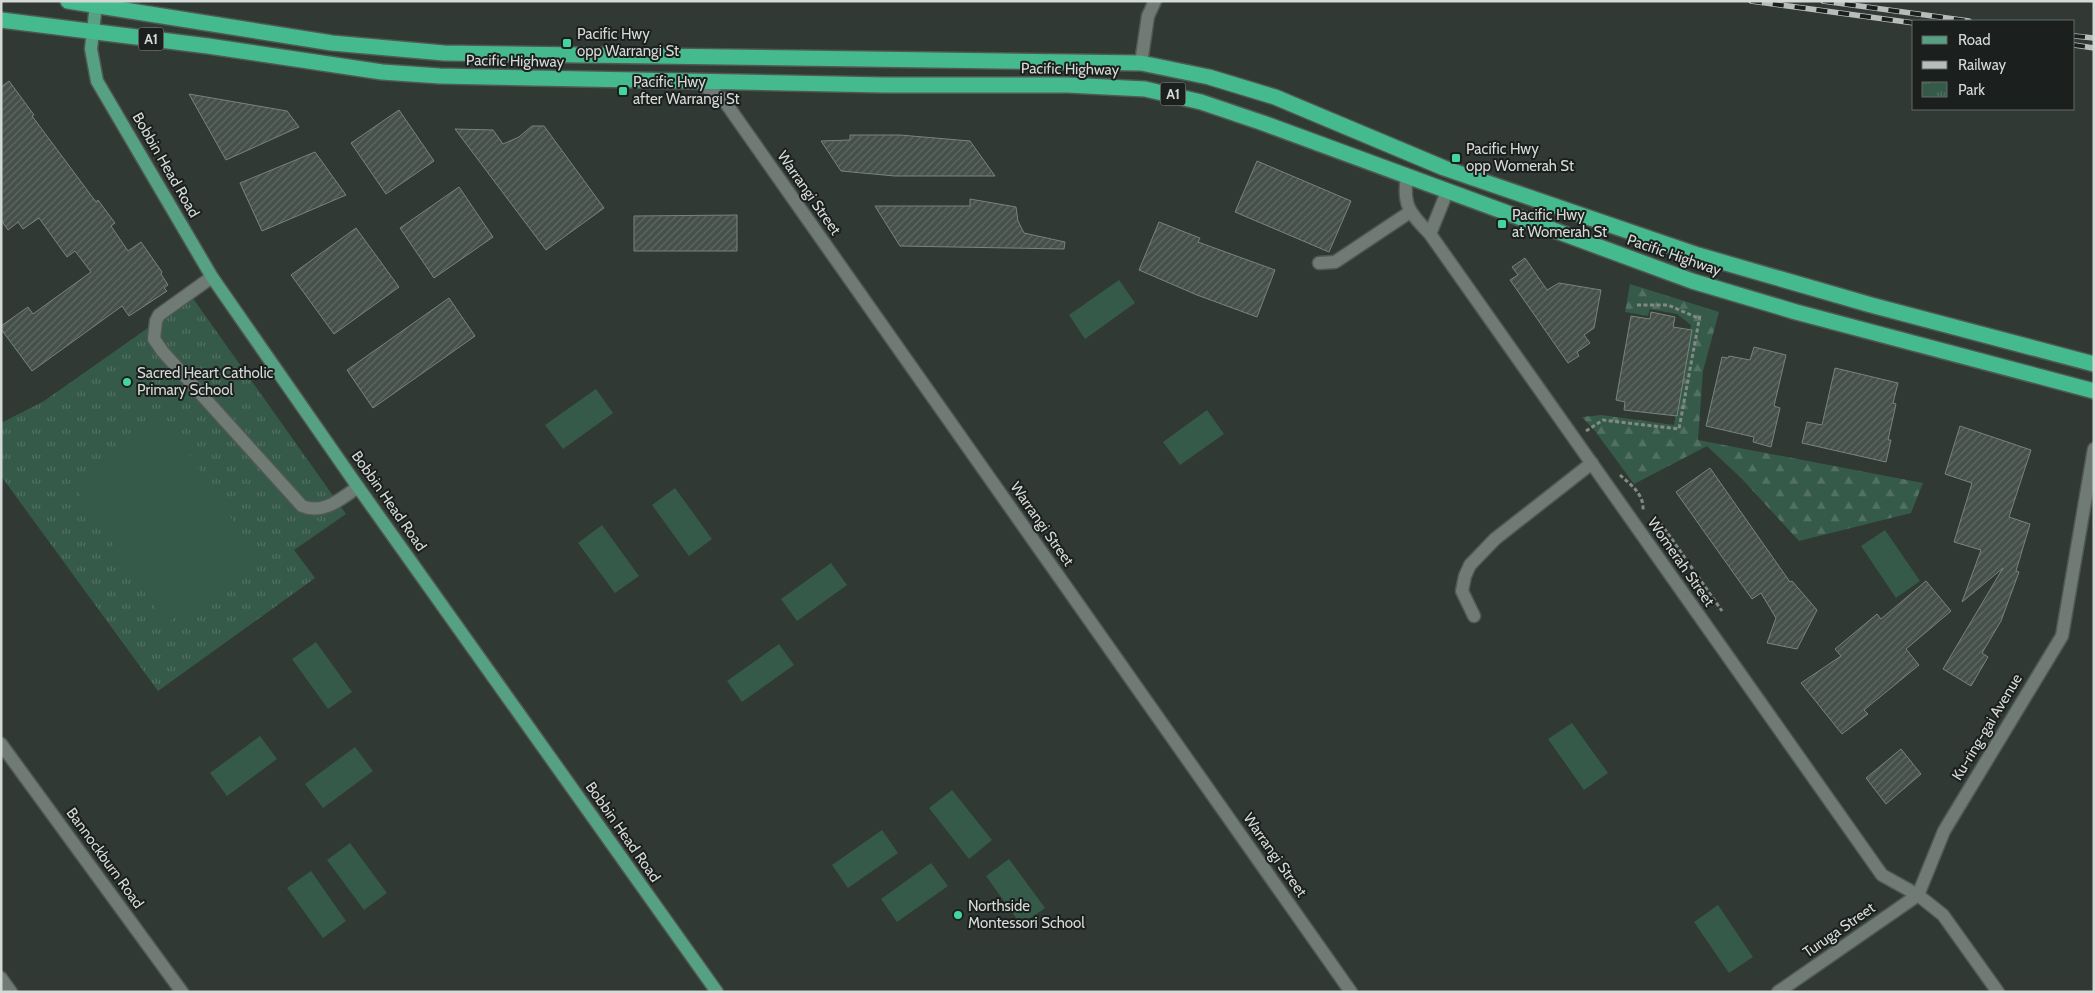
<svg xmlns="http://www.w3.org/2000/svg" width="2095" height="993" font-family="Cabin,sans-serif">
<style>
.forest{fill:url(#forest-firs)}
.park{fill:url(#park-tufts)}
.pitch{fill:#365a4a}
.building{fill:url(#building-hatch);stroke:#79847e}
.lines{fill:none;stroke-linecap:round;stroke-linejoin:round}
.minor-casing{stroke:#505854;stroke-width:15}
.major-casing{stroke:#505854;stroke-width:15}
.highway-casing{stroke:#505854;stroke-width:18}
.path{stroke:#828a86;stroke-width:3;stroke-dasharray:4 2.5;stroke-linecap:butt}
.minor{stroke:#707b76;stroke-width:12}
.major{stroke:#56a184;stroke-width:12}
.highway{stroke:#44ba8e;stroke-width:15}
.rail-casing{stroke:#b7bdba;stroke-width:5.5}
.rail{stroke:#1b1f1d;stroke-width:4;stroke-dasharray:11;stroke-linecap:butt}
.poi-dot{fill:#44d49f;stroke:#1b1f1d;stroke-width:2}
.labels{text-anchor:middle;stroke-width:4;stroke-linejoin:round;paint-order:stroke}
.shield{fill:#1b1f1d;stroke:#9ca29f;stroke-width:1}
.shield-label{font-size:14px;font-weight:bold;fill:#d4dad7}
.poi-label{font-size:15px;fill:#d4dad7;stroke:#1b1f1d;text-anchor:start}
.street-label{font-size:15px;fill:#d4dad7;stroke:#1b1f1d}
</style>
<defs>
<pattern id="forest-firs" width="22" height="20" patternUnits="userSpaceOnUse" patternTransform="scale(1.25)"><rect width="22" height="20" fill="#365a4a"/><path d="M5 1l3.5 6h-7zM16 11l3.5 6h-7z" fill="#527163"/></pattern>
<pattern id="park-tufts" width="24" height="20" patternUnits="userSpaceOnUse" patternTransform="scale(1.25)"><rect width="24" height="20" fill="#365a4a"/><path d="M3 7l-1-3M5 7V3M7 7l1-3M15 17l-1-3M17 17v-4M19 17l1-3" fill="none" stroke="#527163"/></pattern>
<pattern id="building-hatch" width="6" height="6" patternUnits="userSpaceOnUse" patternTransform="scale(1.25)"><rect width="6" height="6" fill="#46504b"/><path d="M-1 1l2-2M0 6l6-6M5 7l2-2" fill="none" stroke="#606964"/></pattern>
</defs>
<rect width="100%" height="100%" fill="#303934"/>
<path class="forest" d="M 1630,284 L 1719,312 L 1703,371 L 1698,440 L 1923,483 L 1911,513 L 1799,541 L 1742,479 L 1707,446 L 1634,484 L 1595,431 L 1582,417 L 1601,415 L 1674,425 L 1691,325 L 1677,314 L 1650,309 L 1648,316 L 1625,312 Z"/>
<path class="park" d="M 192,297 L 346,514 L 294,550 L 315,578 L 158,691 L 1,476 L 1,423 L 44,401 Z"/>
<path class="pitch" d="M 1119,280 L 1135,303 L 1085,339 L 1069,315 Z
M 596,389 L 613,413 L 563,449 L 545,425 Z
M 1207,410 L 1224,434 L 1180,465 L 1163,442 Z
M 166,420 L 260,561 L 166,624 L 72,483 Z
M 675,488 L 712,539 L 689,556 L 652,505 Z
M 602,525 L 639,576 L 615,593 L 578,543 Z
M 1885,530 L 1920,581 L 1896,598 L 1861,546 Z
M 831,563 L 847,585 L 797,621 L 781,599 Z
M 316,642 L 352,692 L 328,709 L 292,659 Z
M 779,644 L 794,665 L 742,702 L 727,681 Z
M 1572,723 L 1608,773 L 1584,790 L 1548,739 Z
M 260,736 L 277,759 L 227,796 L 210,773 Z
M 355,747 L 373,771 L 323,808 L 305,784 Z
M 952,790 L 992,840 L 969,859 L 929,808 Z
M 882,830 L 898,853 L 848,888 L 832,865 Z
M 350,843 L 387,893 L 364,910 L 327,860 Z
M 1009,859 L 1045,908 L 1021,925 L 986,876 Z
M 931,863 L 948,886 L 897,922 L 881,899 Z
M 311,871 L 346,921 L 323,938 L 287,888 Z
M 1718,905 L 1753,957 L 1729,973 L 1694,922 Z"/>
<path class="building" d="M 9,81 L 34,115 L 32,116 L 96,202 L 98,200 L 115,223 L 111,226 L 128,251 L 141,242 L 162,272 L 161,274 L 168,285 L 164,288 L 167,291 L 129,316 L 122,306 L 32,371 L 1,329 L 1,326 L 28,307 L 33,314 L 91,272 L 75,251 L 67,257 L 39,218 L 23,229 L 18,222 L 8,230 L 1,220 L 1,87 Z
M 189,94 L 287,111 L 299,127 L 226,160 Z
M 399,110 L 434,161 L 386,194 L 351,143 Z
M 532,126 L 544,126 L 604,208 L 546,250 L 455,129 L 493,130 L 503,144 L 519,137 Z
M 850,135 L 900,135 L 970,141 L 995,176 L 895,176 L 841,171 L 821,141 L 850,140 Z
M 315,152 L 346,195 L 262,231 L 240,183 Z
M 1257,161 L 1351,201 L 1329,252 L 1235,212 Z
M 459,187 L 493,237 L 434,278 L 400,228 Z
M 970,199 L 1016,207 L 1018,221 L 1024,233 L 1065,242 L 1064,249 L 900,246 L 875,206 L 970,206 Z
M 737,215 L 737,251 L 634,251 L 634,216 Z
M 1159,222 L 1200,238 L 1198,242 L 1275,270 L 1257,317 L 1197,295 L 1139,270 Z
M 356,228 L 399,287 L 334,334 L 291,275 Z
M 1525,258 L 1547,290 L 1559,283 L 1601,290 L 1594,328 L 1584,335 L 1590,343 L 1577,352 L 1579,356 L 1568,363 L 1510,280 L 1518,275 L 1512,267 Z
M 449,298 L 475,336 L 373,408 L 347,370 Z
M 1651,312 L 1675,317 L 1673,327 L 1692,330 L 1677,416 L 1624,410 L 1625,402 L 1616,400 L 1631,316 L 1650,319 Z
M 1754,347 L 1786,355 L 1774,406 L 1780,408 L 1771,447 L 1753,442 L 1754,437 L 1706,426 L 1722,357 L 1728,358 L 1729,356 L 1750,360 Z
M 1835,368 L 1898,383 L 1893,403 L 1896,404 L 1888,440 L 1891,440 L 1886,462 L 1802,443 L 1807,422 L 1822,425 Z
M 1960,426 L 2031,450 L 2009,517 L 2030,524 L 2016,571 L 2019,572 L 2001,621 L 1982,653 L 1988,657 L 1971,686 L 1943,669 L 2003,568 L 1962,602 L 1981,550 L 1954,542 L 1972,483 L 1945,474 Z
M 1710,468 L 1790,582 L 1792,581 L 1817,610 L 1797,649 L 1767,643 L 1776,618 L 1761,593 L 1752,599 L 1676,492 Z
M 1926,581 L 1951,611 L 1906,649 L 1919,665 L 1864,710 L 1868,714 L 1842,734 L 1801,683 L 1841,656 L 1835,649 L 1877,614 L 1881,619 Z
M 1901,749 L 1921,774 L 1886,804 L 1866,778 Z"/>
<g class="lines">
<defs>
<path id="minor" d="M 1141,63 L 1148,16 L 1155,1
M 698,82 L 723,99 L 1351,992
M 1407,177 C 1402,206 1411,214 1430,234 L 1882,875 L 1918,895 L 1943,915 L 1998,992
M 1430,234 L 1447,192
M 1319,263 L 1335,262 L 1410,212
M 212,277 L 159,315 L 156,321 L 154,339 L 163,352 L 302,506 C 324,515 340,499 358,487
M 1474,616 L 1462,591 L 1465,576 L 1470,565 L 1495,539 L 1592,463
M 1,744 L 182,992
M 1918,895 L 1944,831 L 2062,636 L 2094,449
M 1,978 L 11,992
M 1778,992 L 1918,895"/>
<path id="major" d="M 96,4 L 91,49 L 97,81 L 212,277 L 358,487 L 717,992"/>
<path id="highway" d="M 68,1 L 332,43 L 444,53 L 1141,63 L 1209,77 L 1275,97 L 1444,168 L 1698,255 L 1871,305 L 2094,364
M 1,20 L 208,46 L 382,72 L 440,76 L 884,85 L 1067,85 L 1145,89 L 1201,102 L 1263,123 L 1692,281 L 1796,312 L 2094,391"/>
</defs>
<use href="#minor" class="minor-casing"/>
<use href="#major" class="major-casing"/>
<use href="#highway" class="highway-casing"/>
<path class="path" d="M 1637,305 L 1668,305 L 1698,318
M 1586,431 L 1603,420 L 1679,429 L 1700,315
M 1620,475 C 1631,485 1644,494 1643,510
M 1653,525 L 1662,525 L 1722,611"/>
<use href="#minor" class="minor"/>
<use href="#major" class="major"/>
<use href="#highway" class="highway"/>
<defs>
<path id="rail" d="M 1751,1 L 1914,23
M 1823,1 L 1969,21
M 2074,36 L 2094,38
M 2074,45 L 2094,48"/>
</defs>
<use href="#rail" class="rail-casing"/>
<use href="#rail" class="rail"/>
</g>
<g class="poi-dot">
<rect x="562" y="38" width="10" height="10" rx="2.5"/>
<rect x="618" y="86" width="10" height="10" rx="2.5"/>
<rect x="1451" y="153" width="10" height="10" rx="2.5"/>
<rect x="1497" y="219" width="10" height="10" rx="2.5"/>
<circle cx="127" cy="382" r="5"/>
<circle cx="958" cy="915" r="5"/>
</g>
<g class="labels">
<g class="shield">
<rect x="138.5" y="27.5" width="25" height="23" rx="4"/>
<rect x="1160.5" y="82.5" width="25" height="23" rx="4"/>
</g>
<g class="shield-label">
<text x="151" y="44">A1</text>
<text x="1173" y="99">A1</text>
</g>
<g class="poi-label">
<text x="577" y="39">Pacific Hwy<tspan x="577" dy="17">opp Warrangi St</tspan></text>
<text x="633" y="87">Pacific Hwy<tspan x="633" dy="17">after Warrangi St</tspan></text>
<text x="1466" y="154">Pacific Hwy<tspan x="1466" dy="17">opp Womerah St</tspan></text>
<text x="1512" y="220">Pacific Hwy<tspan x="1512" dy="17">at Womerah St</tspan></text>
<text x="137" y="378">Sacred Heart Catholic<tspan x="137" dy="17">Primary School</tspan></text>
<text x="968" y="911">Northside<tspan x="968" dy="17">Montessori School</tspan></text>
</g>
<g class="street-label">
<text transform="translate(515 61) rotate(1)" y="5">Pacific Highway</text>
<text transform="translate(1070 69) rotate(1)" y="5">Pacific Highway</text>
<text transform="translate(166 165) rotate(60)" y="5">Bobbin Head Road</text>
<text transform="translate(809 193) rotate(55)" y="5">Warrangi Street</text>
<text transform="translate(1674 255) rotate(19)" y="5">Pacific Highway</text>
<text transform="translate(389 501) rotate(55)" y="5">Bobbin Head Road</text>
<text transform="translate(1042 524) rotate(55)" y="5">Warrangi Street</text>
<text transform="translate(1681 562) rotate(55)" y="5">Womerah Street</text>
<text transform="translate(1987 727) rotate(-59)" y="5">Ku-ring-gai Avenue</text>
<text transform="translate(623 832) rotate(55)" y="5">Bobbin Head Road</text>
<text transform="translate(1275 855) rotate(55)" y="5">Warrangi Street</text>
<text transform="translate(105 858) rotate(54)" y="5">Bannockburn Road</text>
<text transform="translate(1839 930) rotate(-35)" y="5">Turuga Street</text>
</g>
</g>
<rect width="2095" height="993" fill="none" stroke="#d4dad7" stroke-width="5"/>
<rect x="1912" y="20" width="162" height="90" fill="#1b1f1d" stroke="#656a67"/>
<rect x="1922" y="36" width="25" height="8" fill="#56a184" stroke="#656a67"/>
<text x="1958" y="45" font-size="15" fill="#d4dad7">Road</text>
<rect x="1922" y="61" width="25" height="8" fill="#b7bdba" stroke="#656a67"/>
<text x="1958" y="70" font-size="15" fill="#d4dad7">Railway</text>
<rect x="1922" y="82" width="25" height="15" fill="url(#park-tufts)" stroke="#656a67"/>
<text x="1958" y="95" font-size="15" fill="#d4dad7">Park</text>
</svg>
